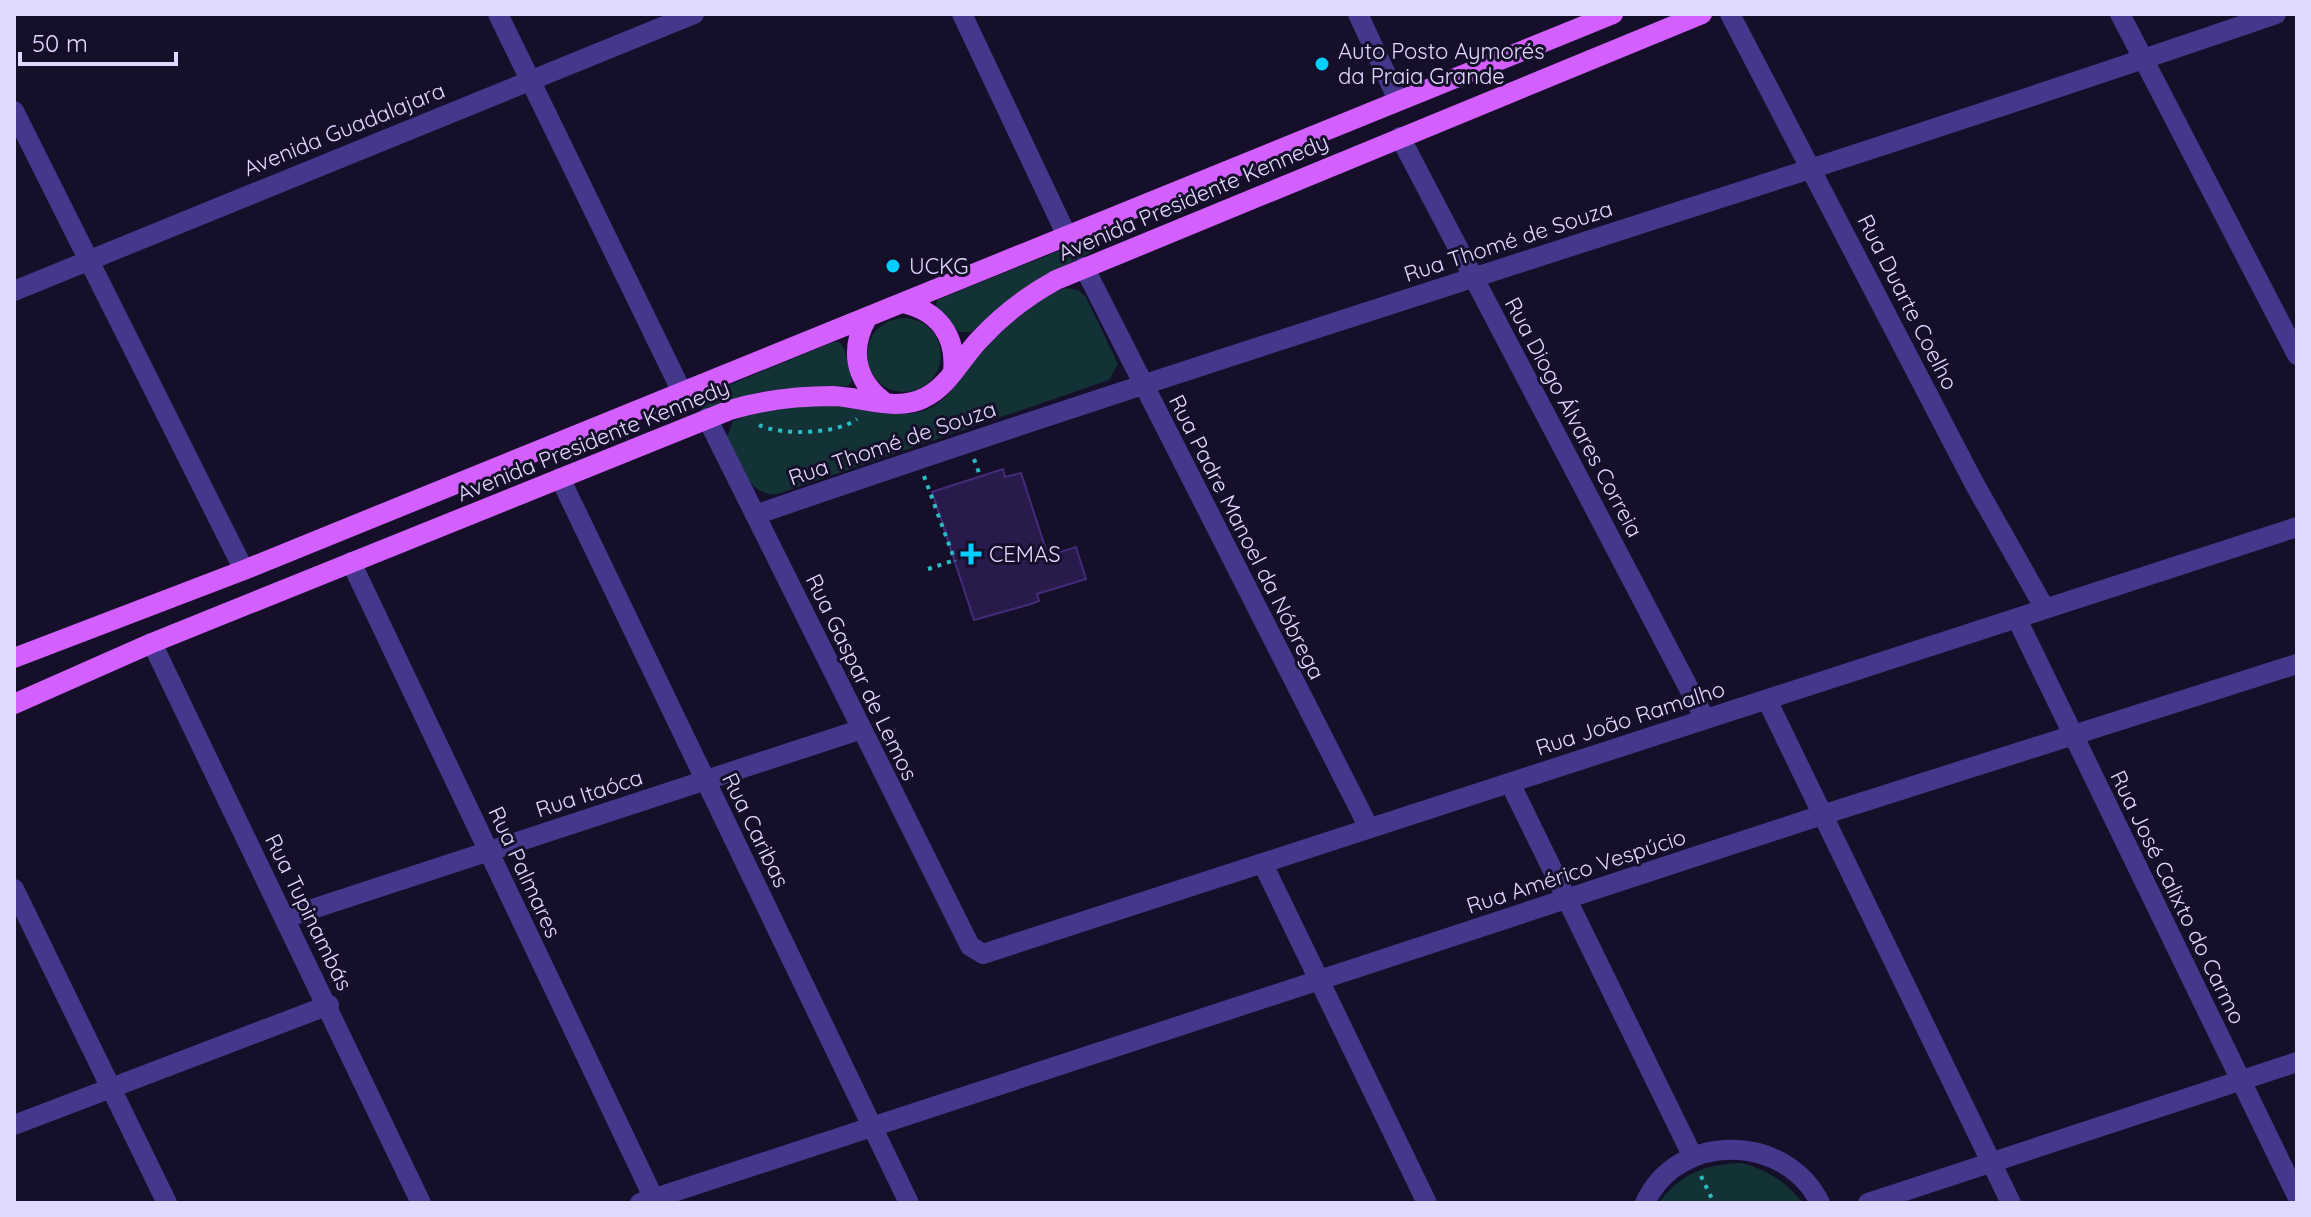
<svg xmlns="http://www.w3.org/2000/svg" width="2311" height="1217" font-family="Quicksand,sans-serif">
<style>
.green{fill:#123235}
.building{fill:#291a4c;stroke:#422b79;stroke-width:2}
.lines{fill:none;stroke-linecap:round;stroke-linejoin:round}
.path{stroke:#2abcc2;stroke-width:4;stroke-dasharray:4 6;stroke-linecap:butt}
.minor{stroke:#43388b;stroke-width:20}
.major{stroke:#d35fff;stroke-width:20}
.poi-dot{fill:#04cdff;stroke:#160f2a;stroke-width:3}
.labels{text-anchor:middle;stroke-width:6;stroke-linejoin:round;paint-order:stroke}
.poi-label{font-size:22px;fill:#e1d8ff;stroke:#160f2a;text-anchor:start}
.street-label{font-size:22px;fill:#e1d8ff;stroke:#160f2a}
</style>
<rect width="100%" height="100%" fill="#160f2a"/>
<path class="green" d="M 1088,239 L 1094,251 L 1041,277 L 971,332 L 959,332 L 936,306 L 937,300 Z
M 1066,288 L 1078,290 L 1086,297 L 1118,364 L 1109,380 L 778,494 C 747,497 738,460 727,437 L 733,421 C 768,406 812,404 849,407 C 874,409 904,420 928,409 C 949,400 961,376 974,359 C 993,337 1037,295 1066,288 Z
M867 355a37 37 0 1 1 74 0a37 37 0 1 1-74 0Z
M 833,342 L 839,342 L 845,350 L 852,381 L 848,386 L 764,391 L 703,409 L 698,398 Z
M 1742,1163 C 1769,1171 1785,1181 1803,1203 L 1659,1203 C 1680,1173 1707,1164 1742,1163 Z"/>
<path class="building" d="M 1003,469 L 1005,477 L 1021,473 L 1048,556 L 1076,547 L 1086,579 L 1037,594 L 1039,601 L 1031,604 L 974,620 L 932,492 Z"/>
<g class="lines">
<path class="path" d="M 759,425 C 782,436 838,434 857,419
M 974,459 L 979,473
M 924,476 L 955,561
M 928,569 L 952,561
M 1701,1176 L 1714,1203"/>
<path class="minor" d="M 498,14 L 682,392
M 962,14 L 1067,236
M 1358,14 L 1398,100
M 1730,14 L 1974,483 L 2045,609
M 2120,14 L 2297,355
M 14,111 L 244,570
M 1400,137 L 1705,719
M 1084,267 L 1369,828
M 14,291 L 694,14
M 707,418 L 970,946 L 983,954 L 2297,527
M 560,478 L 909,1203
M 755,515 C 1260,341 1771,187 2276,14
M 351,562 L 656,1203
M 2017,619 L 2297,1196
M 152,643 L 421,1203
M 1767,700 L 2011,1203
M 1510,783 L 1693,1157
M 1263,864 L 1427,1203
M 14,889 L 167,1203
M 285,918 L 862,729
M 14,1125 L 329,1005
M 640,1203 L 1822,815 L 2297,664
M 1645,1203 C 1678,1131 1786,1133 1820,1203
M 1868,1203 L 2297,1062"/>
<path class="major" d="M 902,303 C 937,310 957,335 953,372
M 867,318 C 850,348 854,379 883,401
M 14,658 L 244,570 L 1613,14
M 14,704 L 152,643 L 730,410 C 763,400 798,396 833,396 C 862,397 897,412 924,398 C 948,387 961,359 979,340 C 1001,316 1027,296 1056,280 L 1702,14"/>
</g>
<g class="poi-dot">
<circle cx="1322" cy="64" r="8"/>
<circle cx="893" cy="266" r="8"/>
<path d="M967 542h8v8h8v8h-8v8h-8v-8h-8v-8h8z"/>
</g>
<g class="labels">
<g class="poi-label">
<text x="1338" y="59">Auto Posto Aymorés<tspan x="1338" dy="25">da Praia Grande</tspan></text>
<text x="909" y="274">UCKG</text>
<text x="989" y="562">CEMAS</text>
</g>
<g class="street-label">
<text transform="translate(344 129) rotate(-22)" y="8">Avenida Guadalajara</text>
<text transform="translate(1193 197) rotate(-23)" y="8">Avenida Presidente Kennedy</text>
<text transform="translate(1508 241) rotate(-18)" y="8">Rua Thomé de Souza</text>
<text transform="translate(1908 302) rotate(63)" y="8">Rua Duarte Coelho</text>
<text transform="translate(1574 417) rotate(62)" y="8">Rua Diogo Álvares Correia</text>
<text transform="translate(593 440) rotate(-22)" y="8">Avenida Presidente Kennedy</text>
<text transform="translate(892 443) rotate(-19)" y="8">Rua Thomé de Souza</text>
<text transform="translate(1247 537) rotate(63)" y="8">Rua Padre Manoel da Nóbrega</text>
<text transform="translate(862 677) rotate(64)" y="8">Rua Gaspar de Lemos</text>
<text transform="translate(1630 718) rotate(-18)" y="8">Rua João Ramalho</text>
<text transform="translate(589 793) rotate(-18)" y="8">Rua Itaóca</text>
<text transform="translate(756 830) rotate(64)" y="8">Rua Caribas</text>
<text transform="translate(1576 871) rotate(-18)" y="8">Rua Américo Vespúcio</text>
<text transform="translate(525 872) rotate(65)" y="8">Rua Palmares</text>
<text transform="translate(2178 897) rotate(64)" y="8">Rua José Calixto do Carmo</text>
<text transform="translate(309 912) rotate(64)" y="8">Rua Tupinambás</text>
</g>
</g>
<rect width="2311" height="1217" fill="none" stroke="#e1d8ff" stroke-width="32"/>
<path d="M20 52v12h156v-12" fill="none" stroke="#e1d8ff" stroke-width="4"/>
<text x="32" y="52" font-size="24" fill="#e1d8ff" stroke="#160f2a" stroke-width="6" paint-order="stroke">50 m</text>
</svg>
